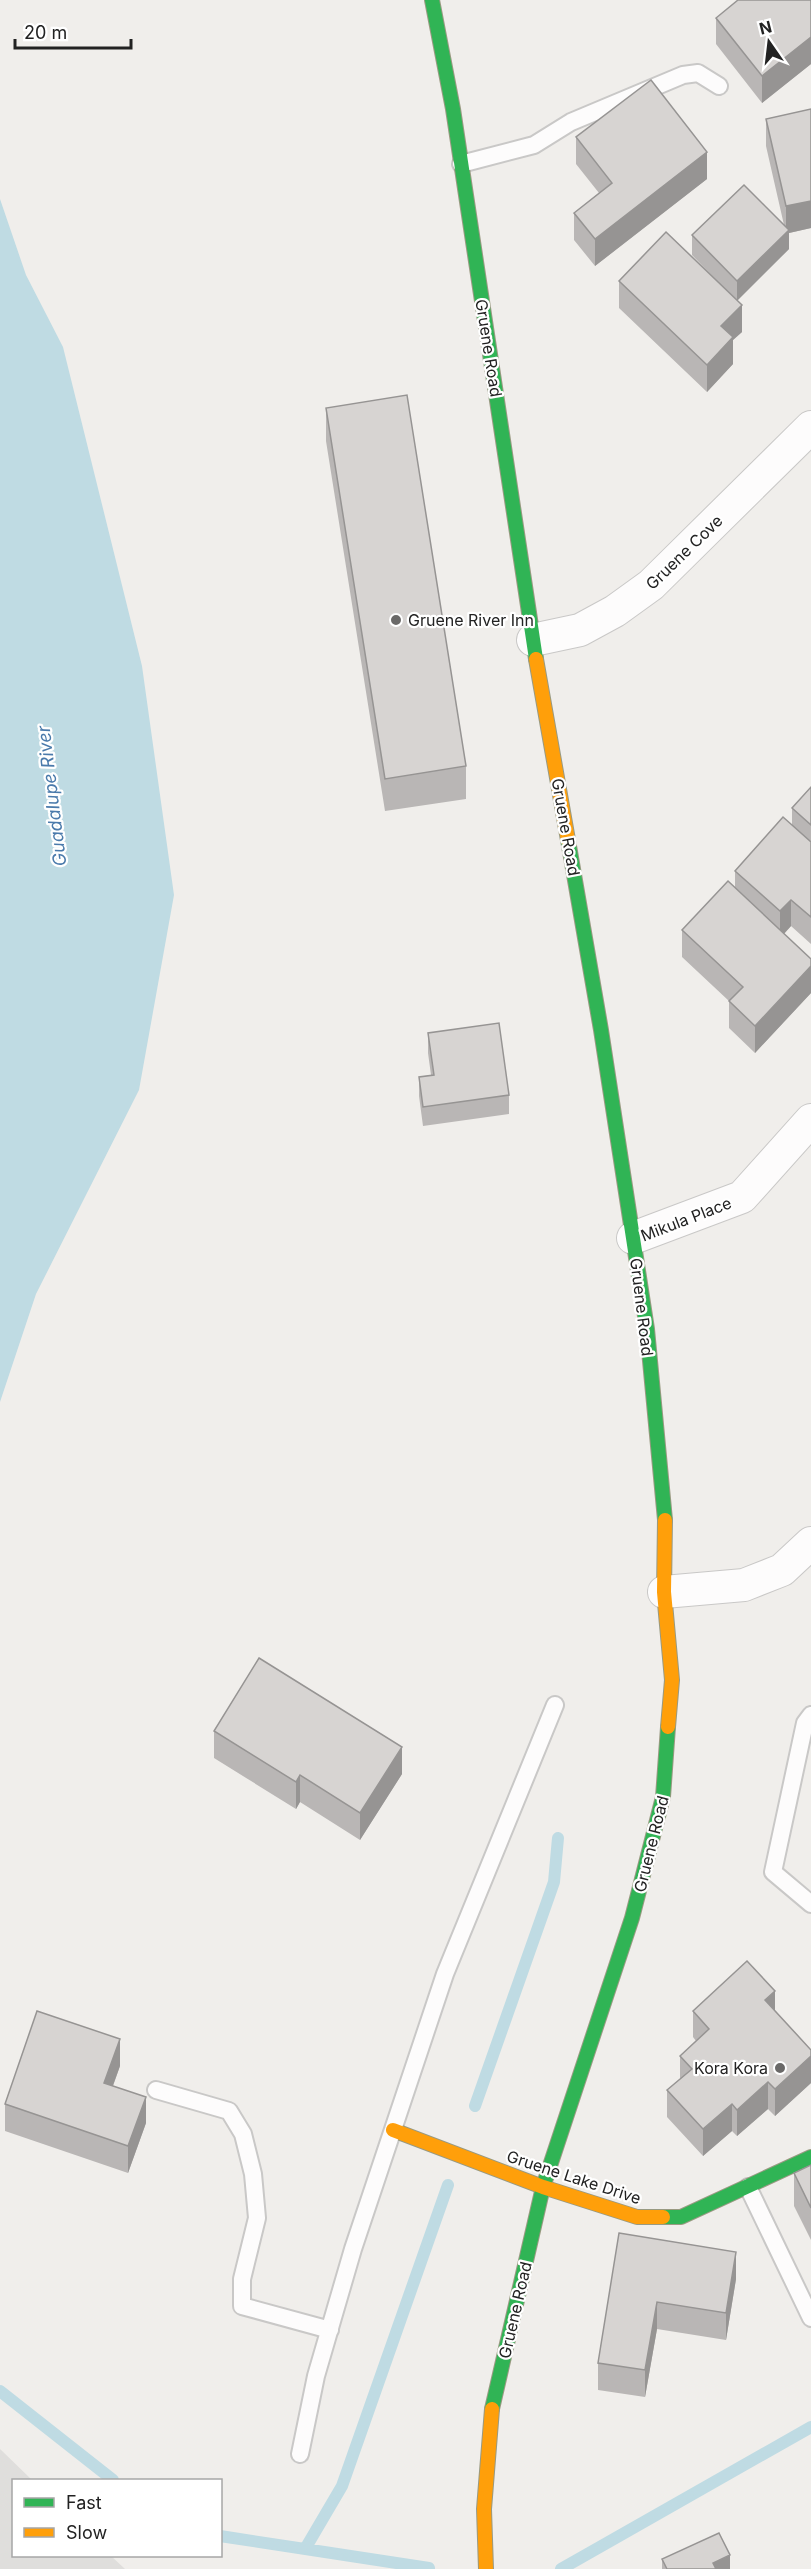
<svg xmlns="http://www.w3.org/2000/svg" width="811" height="2569" font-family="Inter,sans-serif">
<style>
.residential{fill:#dfdedc}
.water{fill:#bfdbe3}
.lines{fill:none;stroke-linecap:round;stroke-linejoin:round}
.stream{stroke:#bfdbe3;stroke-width:12}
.lane-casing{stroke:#c9c8c7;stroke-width:20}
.street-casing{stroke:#c9c8c7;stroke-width:34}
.fast-casing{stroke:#999a82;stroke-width:16}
.slow-casing{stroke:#999a82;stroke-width:16}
.lane{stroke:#fdfcfc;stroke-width:16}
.street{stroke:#fdfcfc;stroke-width:32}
.fast{stroke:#30b455;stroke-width:14}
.slow{stroke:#ff9f0a;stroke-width:14}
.wall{fill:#b9b6b5}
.shaded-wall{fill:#969493}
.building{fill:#d7d4d2;stroke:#969493;stroke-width:1.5}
.poi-dot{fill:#6a6968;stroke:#fff;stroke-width:2}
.labels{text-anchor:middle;stroke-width:4.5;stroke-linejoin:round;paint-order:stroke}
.street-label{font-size:16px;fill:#222;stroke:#fff}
.poi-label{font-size:16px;fill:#222;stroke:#fff;text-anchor:start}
.water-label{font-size:18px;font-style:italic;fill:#4a7aab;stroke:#fff}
</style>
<rect width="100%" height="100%" fill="#f0eeeb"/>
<path class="residential" d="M 0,2449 L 32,2480 L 14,2480 L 14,2556 L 111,2556 L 125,2569 L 0,2569 Z"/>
<path class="water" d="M 0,199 L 26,275 L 63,347 L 142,666 L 174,895 L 139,1090 L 36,1294 L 0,1402 Z"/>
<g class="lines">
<path class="stream" d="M 475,2106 L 554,1882 L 558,1838
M 0,2391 L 113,2480
M 220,2536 L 429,2568
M 305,2549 L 342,2486 L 448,2185
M 561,2569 L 811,2427"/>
<defs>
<path id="lane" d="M 461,164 L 534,145 L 571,122 L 683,75 L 698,73 L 719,86
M 811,1715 L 805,1723 L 773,1872 L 811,1904
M 156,2090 L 229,2111 L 243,2134 L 253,2174 L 257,2218 L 242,2279 L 242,2306 L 330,2330
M 748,2187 L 811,2318
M 300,2454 L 316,2376 L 353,2249 L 445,1974 L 555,1705"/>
<path id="street" d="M 533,640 L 580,630 L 615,611 L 651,585 L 811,427
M 633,1238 L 742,1197 L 811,1120
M 664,1592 L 744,1585 L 782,1570 L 811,1543"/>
<path id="fast" d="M 432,0 L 453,109 L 536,659
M 568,840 L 601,1030 L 647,1329 L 665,1520
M 663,2217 L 681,2217 L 811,2157
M 492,2409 L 543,2187 L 632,1918 L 663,1797 L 668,1727"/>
<path id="slow" d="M 536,659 L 568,840
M 665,1520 L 664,1592 L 672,1680 L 668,1727
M 393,2130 L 543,2187 L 637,2217 L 663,2217
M 486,2569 L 484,2509 L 492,2409"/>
</defs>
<use href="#lane" class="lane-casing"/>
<use href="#street" class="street-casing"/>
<use href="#fast" class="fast-casing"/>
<use href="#slow" class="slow-casing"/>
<use href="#lane" class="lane"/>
<use href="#street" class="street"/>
<use href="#fast" class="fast"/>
<use href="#slow" class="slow"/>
</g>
<path class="wall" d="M 811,0 L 811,64 L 762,103 L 716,44 L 716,18 Z
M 811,109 L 811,228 L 789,233 L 789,249 L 737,300 L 742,332 L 733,340 L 733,364 L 707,392 L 619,308 L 619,281 L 721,285 L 692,255 L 692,235 L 784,225 L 766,146 L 766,119 Z
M 576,137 L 707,179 L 595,266 L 574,240 L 574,213 L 599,193 L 576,164 Z
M 326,408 L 466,766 L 466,799 L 385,811 L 326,441 Z
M 811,787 L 811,944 L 791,926 L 784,934 L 811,959 L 811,993 L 755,1053 L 729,1028 L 729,1001 L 682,957 L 682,930 L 735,888 L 735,871 L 792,825 L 792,808 Z
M 428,1033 L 509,1095 L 509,1114 L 423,1126 L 419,1096 L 419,1077 L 431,1075 L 428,1053 Z
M 214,1731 L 402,1774 L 360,1840 L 300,1802 L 296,1809 L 214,1758 Z
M 693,2011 L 775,2011 L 811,2050 L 811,2083 L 775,2116 L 768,2109 L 737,2136 L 732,2131 L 703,2156 L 667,2117 L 667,2090 L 680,2079 L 680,2056 L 696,2041 L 693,2037 Z
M 120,2066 L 113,2086 L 146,2123 L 128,2173 L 5,2131 L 5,2104 Z
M 811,2165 L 811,2240 L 794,2206 L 794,2173 Z
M 619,2233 L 736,2279 L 726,2340 L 657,2329 L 645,2397 L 598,2390 L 598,2363 Z
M 662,2559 L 730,2569 L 662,2569 Z"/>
<path class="shaded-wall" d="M 811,37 L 811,64 L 762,103 L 762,76 Z
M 707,152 L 707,179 L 595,266 L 595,239 Z
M 811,201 L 811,228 L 789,233 L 789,249 L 737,301 L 737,281 L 786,233 L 786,206 Z
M 742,305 L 742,332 L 733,340 L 733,364 L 707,392 L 707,365 L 721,326 Z
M 791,900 L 791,926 L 780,938 L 780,911 Z
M 811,966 L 811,993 L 755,1053 L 755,1026 Z
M 402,1747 L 402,1774 L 360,1840 L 360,1813 Z
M 300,1775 L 300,1802 L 296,1809 L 296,1782 Z
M 775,1991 L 775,2018 L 765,2000 Z
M 120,2039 L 120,2066 L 104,2110 L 104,2083 Z
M 811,2056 L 811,2083 L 775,2116 L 775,2089 Z
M 768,2082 L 768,2109 L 737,2136 L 737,2110 Z
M 146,2097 L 146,2123 L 128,2173 L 128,2146 Z
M 732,2104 L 732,2131 L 703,2156 L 703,2129 Z
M 736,2252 L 736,2279 L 726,2340 L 726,2313 Z
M 657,2302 L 657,2329 L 645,2397 L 645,2370 Z
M 730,2555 L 730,2569 L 713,2569 L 713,2563 Z"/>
<path class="building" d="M 738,0 L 811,0 L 811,37 L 762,76 L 716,18 Z
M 651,80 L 707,152 L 595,239 L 574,213 L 612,183 L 576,137 Z
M 811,109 L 811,201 L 786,206 L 766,119 Z
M 744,185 L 789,230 L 737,281 L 692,235 Z
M 666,232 L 742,305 L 721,326 L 733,337 L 707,365 L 619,281 Z
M 407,395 L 466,766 L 385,779 L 326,408 Z
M 811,787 L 811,825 L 792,808 Z
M 783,817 L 811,842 L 811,917 L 791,900 L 780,911 L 735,871 Z
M 728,881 L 811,959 L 811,966 L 755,1026 L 729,1001 L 743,987 L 682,930 Z
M 499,1023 L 509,1095 L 423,1107 L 419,1077 L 434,1075 L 428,1033 Z
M 259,1658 L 402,1747 L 360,1813 L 300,1775 L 296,1782 L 214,1731 Z
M 747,1961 L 775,1991 L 765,2000 L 811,2050 L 811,2056 L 775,2089 L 768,2082 L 737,2110 L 732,2104 L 703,2129 L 667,2090 L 692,2069 L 680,2056 L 709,2029 L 693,2011 Z
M 37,2011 L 120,2039 L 104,2083 L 146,2097 L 128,2146 L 5,2104 Z
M 811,2165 L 811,2208 L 794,2173 Z
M 619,2233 L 736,2252 L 726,2313 L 657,2302 L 645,2370 L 598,2363 Z
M 719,2533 L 730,2555 L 713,2563 L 716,2569 L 667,2569 L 662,2559 Z"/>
<g class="poi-dot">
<circle cx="396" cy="620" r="6"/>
<circle cx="780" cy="2068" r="6"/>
</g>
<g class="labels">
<g class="street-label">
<text transform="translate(489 348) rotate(81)" y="6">Gruene Road</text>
<text transform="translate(684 552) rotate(-44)" y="6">Gruene Cove</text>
<text transform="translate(566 827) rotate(80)" y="6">Gruene Road</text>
<text transform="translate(686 1219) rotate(-21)" y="6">Mikula Place</text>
<text transform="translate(642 1307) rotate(83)" y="6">Gruene Road</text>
<text transform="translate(651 1844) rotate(-76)" y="6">Gruene Road</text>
<text transform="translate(574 2177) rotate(18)" y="6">Gruene Lake Drive</text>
<text transform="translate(515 2310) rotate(-77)" y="6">Gruene Road</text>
</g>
<g class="poi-label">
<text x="408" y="626">Gruene River Inn</text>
<text x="768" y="2074" text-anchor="end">Kora Kora</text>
</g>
<g class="water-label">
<text transform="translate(52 796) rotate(-97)" y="6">Guadalupe River</text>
</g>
</g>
<rect x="12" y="2479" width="210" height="78" fill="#ffffff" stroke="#a7a7a7" stroke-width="1.5"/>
<rect x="24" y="2498" width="30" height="9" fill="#30b455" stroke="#a7a7a7" stroke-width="1.5"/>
<text x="66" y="2509" font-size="18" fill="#222222">Fast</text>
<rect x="24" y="2528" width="30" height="9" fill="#ff9f0a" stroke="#a7a7a7" stroke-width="1.5"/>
<text x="66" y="2539" font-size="18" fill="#222222">Slow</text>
<g transform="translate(769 42) rotate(346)" stroke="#ffffff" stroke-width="4.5" paint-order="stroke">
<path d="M0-4.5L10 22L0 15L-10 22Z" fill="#222222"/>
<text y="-9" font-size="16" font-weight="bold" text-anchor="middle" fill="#222222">N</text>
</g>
<path d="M15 39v9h116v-9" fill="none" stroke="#222222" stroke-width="3"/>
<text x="24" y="39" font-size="18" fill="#222222" stroke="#ffffff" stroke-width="4.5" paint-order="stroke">20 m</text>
</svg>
